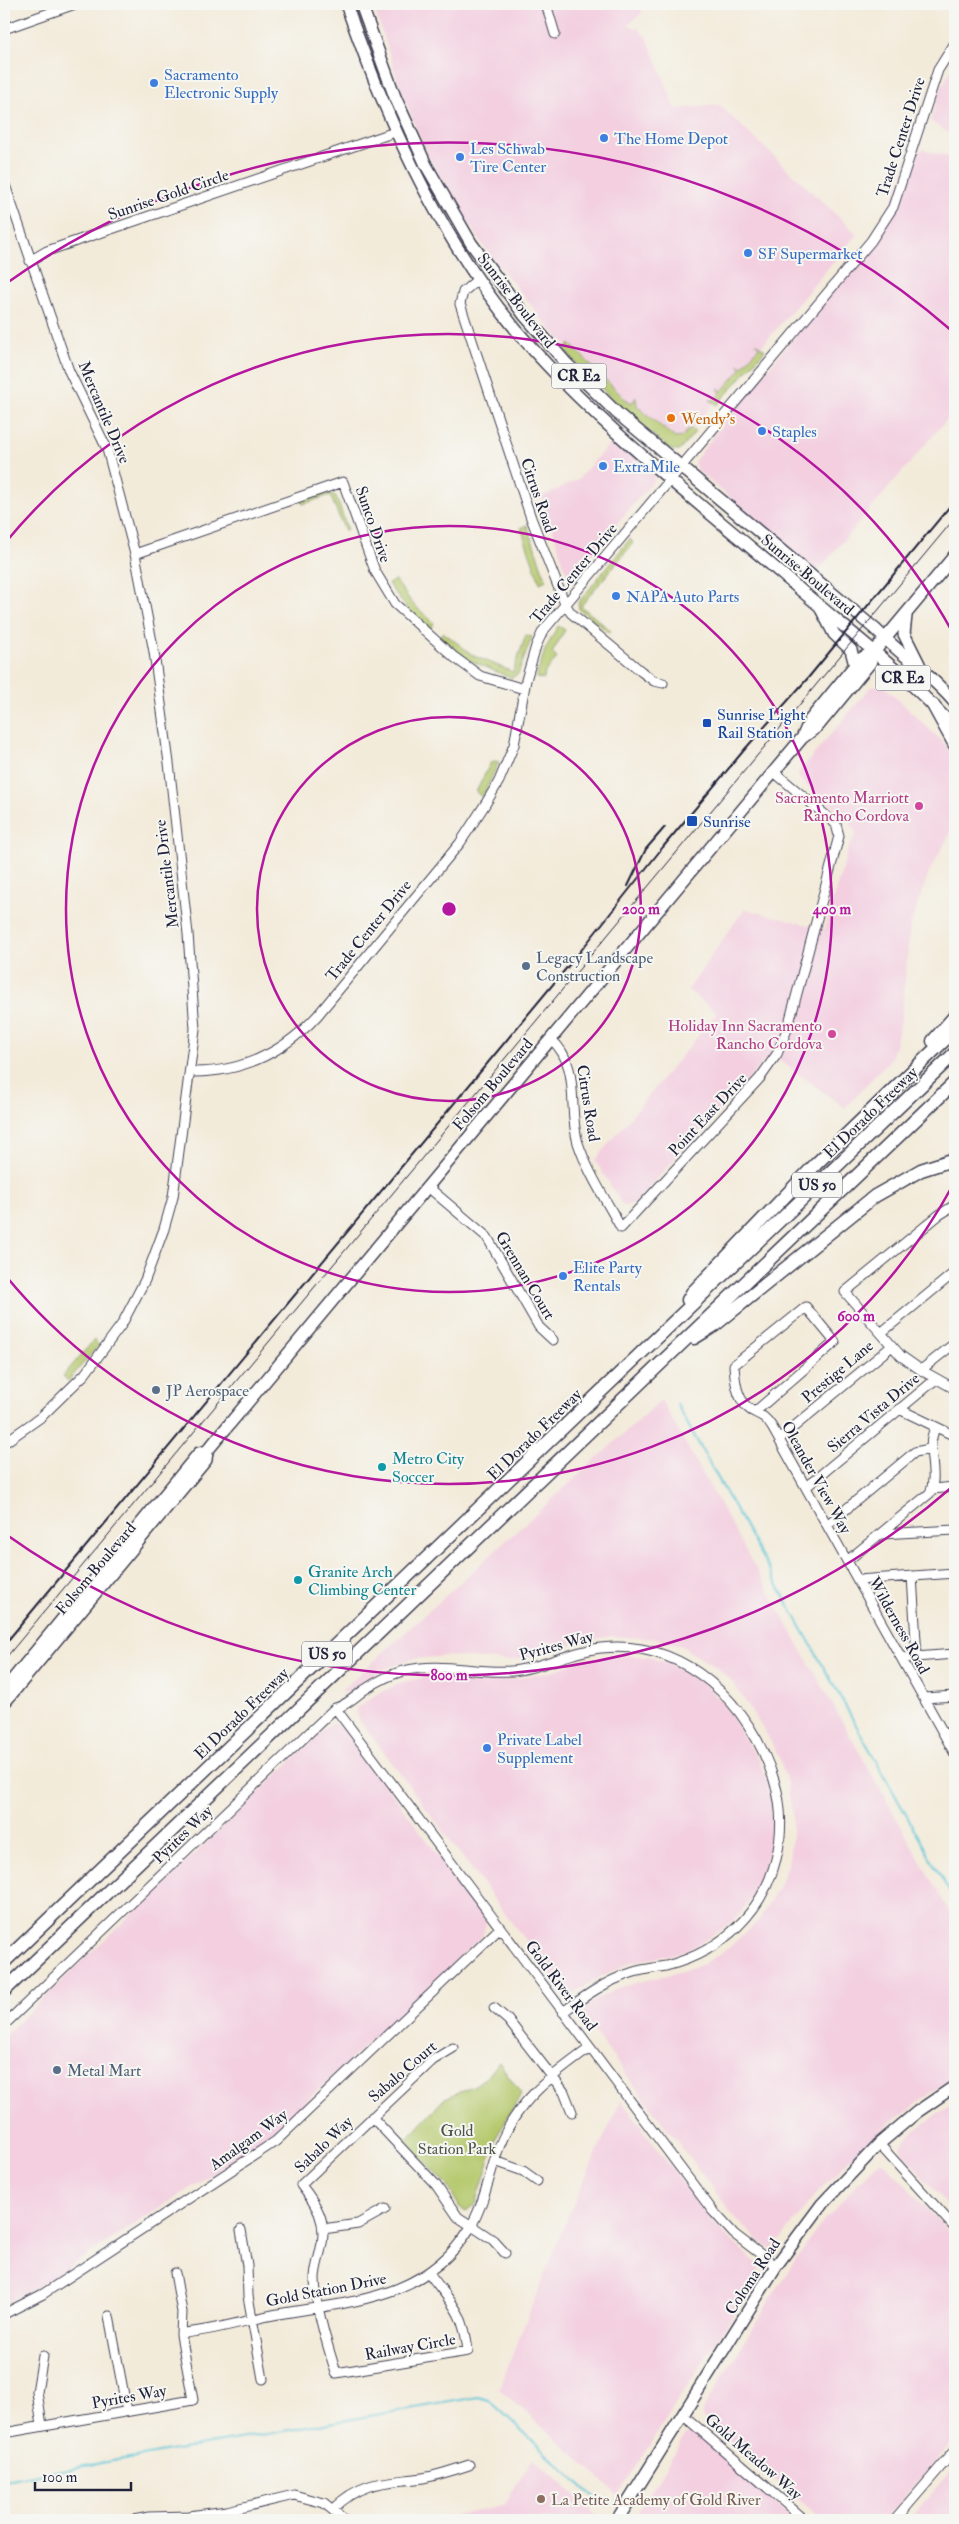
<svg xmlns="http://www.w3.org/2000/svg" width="959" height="2524" font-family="'IM FELL Double Pica',serif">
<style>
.built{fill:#f3cfe0}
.green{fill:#b5c96d;stroke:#6c7654}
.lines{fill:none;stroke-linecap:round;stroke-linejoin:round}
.stream{stroke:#5bc5d7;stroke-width:2}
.minor-casing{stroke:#414053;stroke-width:11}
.major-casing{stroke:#414053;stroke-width:14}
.highway-casing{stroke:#414053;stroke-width:15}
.minor{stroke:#fff;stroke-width:9}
.major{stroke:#fff;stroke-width:11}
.highway{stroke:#fff;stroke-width:12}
.tram{stroke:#22223b;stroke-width:1}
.rail{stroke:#22223b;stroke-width:2}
.ring{fill:none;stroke:#b5179e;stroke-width:2.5}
.shop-dot{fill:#3f7fe0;stroke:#f6f6f2;stroke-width:2}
.food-dot{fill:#e8710a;stroke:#f6f6f2;stroke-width:2}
.transit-dot{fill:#1a4fb4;stroke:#f6f6f2;stroke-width:2}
.hotel-dot{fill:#d1479c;stroke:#f6f6f2;stroke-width:2}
.service-dot{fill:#5c6f8a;stroke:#f6f6f2;stroke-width:2}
.culture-dot{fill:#0f9aa8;stroke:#f6f6f2;stroke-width:2}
.education-dot{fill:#8d6e63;stroke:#f6f6f2;stroke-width:2}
.labels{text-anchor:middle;stroke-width:4;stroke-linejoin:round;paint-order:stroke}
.shield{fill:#f6f6f2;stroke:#626272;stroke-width:1}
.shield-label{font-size:15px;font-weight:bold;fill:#22223b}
.shop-label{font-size:16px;fill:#366cbe;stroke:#f6f6f2;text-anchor:start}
.street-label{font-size:16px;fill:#22223b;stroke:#f6f6f2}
.food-label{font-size:16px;fill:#c56008;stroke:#f6f6f2;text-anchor:start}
.transit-label{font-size:16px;fill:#164399;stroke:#f6f6f2;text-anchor:start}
.hotel-label{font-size:16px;fill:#b23c85;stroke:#f6f6f2;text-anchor:end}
.service-label{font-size:16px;fill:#4e5e75;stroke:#f6f6f2;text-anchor:start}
.culture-label{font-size:16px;fill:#0d838f;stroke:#f6f6f2;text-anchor:start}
.park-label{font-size:16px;fill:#4e544a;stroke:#f6f6f2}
.education-label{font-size:16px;fill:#785e54;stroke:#f6f6f2;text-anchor:start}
.centre{fill:#b5179e;stroke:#f6f6f2;stroke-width:2.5}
.ring-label{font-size:15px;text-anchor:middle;font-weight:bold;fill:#b5179e;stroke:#f6f6f2;stroke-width:4;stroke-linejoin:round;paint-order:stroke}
</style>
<rect width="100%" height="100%" fill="#f6f6f2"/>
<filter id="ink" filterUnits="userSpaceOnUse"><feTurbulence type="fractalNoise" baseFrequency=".02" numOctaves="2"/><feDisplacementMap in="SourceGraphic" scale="10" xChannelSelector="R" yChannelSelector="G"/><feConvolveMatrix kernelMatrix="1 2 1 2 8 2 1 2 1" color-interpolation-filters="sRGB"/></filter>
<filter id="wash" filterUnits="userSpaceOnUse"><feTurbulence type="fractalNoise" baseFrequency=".0096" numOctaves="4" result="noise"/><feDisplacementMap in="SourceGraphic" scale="20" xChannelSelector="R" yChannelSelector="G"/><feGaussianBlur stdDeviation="1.12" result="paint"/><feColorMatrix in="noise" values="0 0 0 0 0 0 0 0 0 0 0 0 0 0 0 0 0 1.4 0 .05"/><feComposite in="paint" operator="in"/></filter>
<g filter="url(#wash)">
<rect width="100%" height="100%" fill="#f3ebda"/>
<path class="built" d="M 373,4 L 638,4 L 642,13 L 628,25 L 639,29 L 648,40 L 676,109 L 719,105 L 857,234 L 679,444 L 613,396 L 549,327 L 486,250 L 439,177 L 423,144 L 402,93 Z
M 955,63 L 955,137 L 930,121 L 941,88 Z
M 923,149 L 955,159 L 955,410 L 816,573 L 774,535 L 697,470 L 694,462 L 728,417 L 872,244 L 914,154 Z
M 614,439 L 652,472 L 654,480 L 573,575 L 567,574 L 542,497 L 578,479 Z
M 882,684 L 948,747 L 955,762 L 955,825 L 929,872 L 910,926 L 901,1021 L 892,1057 L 845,1108 L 771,1054 L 634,1204 L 623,1206 L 595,1160 L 717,1013 L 688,990 L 744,909 L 824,929 L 849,847 L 856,833 L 848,819 L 799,778 L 798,773 L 871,687 Z
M 661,1400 L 955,1922 L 955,2075 L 884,2128 L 857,2152 L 814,2196 L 773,2249 L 765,2246 L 735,2218 L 582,2016 L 583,2011 L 591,2003 L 620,1987 L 690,1969 L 703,1964 L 727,1949 L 759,1920 L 779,1886 L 789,1859 L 792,1835 L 792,1812 L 787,1783 L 780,1760 L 767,1735 L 734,1684 L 717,1668 L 679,1645 L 658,1639 L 612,1636 L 583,1641 L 532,1657 L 506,1661 L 447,1656 L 413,1659 L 379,1671 L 344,1694 L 341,1691 Z
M 618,1655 L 649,1657 L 675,1666 L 705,1684 L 723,1703 L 760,1763 L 765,1776 L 773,1807 L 773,1838 L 758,1887 L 739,1915 L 725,1927 L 696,1946 L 671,1955 L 632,1962 L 602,1976 L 571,1995 L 566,1995 L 359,1719 L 356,1708 L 372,1697 L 399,1683 L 427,1677 L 451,1675 L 490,1680 L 515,1679 L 551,1672 L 580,1660 Z
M 335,1723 L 345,1731 L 484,1916 L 486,1923 L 483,1935 L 267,2138 L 48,2281 L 4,2304 L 4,2036 L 328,1726 Z
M 621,2100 L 705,2213 L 716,2226 L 756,2263 L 760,2272 L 618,2495 L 499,2388 L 567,2218 Z
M 955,2102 L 955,2213 L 903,2154 L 901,2145 L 914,2131 Z
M 882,2163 L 886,2164 L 955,2239 L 955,2440 L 884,2520 L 823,2520 L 706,2421 L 702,2415 L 702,2410 L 791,2266 L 819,2227 L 856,2185 L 876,2165 Z
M 690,2432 L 696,2434 L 794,2520 L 648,2520 L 638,2512 L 685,2436 Z
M 533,2458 L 599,2516 L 596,2520 L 432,2520 L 504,2506 Z
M 955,2466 L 955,2520 L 908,2520 Z"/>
<path class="green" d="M 756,343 L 765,350 L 717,405 L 710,400 L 714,400 L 721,393 L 718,388 L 722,391 L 741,369 L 738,364 L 742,367 L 759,347 Z
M 570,344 L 624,398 L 632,403 L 636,397 L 637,406 L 675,438 L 682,437 L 690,428 L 695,432 L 679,451 L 671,450 C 634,419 598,387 565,351 Z
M 328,492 L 336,496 L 347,528 L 345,531 L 330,495 L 303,504 L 301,501 Z
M 527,525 L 546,580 L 540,583 L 521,528 Z
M 630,539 L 633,543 L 581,606 L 611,631 L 609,633 L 579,609 L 578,603 Z
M 395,580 L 412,603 L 434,623 L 430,629 L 409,611 L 388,584 Z
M 558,626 L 565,630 L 552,653 L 557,658 L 545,672 L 544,679 L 536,678 L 545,650 Z
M 443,632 L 474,656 L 513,672 L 526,635 L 532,637 L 518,674 L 511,678 L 469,660 L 439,636 Z
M 495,761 L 499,762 L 482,797 L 476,792 L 491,762 Z
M 94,1340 L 99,1345 L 68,1381 L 63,1376 Z
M 499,2062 L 521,2094 L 497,2136 L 476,2204 L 465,2211 L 460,2208 L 448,2186 L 405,2141 L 445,2098 L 475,2085 L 489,2075 Z"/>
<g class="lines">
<path class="stream" d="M 677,1405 L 955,1902
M 4,2480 L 478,2397 L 489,2400 L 596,2499"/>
</g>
</g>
<g filter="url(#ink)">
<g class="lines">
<defs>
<path id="minor" d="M 546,4 L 555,34
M 4,29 L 75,4
M 4,182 L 69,371 L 107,449 L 135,554 L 154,652 L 169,763 L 188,934 L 195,1029 L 173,1197 L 164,1229 L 145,1280 L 122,1324 L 85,1374 L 41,1417 L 4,1443
M 30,261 L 47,251 L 395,132
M 478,279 L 463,292 L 460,304 L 531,518 L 565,604 L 571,613 L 642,672 L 654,681 L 663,683
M 135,554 L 343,482 L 375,571 L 395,604 L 454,657 L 480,676 L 524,689
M 551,1039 C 582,1067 567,1106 578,1143 C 588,1173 606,1200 621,1228 L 760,1078 L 777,1054 L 788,1027 L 839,836 L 836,824 L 774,772
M 190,1072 C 241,1073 283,1053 317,1016 L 460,843 L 486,803 L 499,781 L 514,745 L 526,680 L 536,646 L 543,631 L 871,241 L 893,207 L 938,70 L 955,43
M 428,1187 L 487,1237 L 539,1327 L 553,1340
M 955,1205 L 939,1215 L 845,1292 L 901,1356 L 921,1370 L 955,1389
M 881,1333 L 955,1272
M 921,1370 L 955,1343
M 899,1409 L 955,1436
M 756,1411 L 835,1342 L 806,1307 L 734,1365 C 735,1379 736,1396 747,1407 C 756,1416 762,1411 772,1427 L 955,1754
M 779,1439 L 892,1346
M 806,1487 L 936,1379
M 932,1489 L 955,1487
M 827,1525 L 915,1452 L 930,1449
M 881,1534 L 955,1530
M 847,1561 L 930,1493 C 939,1473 925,1449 935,1428
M 954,1573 L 955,1593
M 912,1576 L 917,1657
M 858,1580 L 955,1573
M 902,1658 L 955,1654
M 924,1698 L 955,1696
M 336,1709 L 712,2210 L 734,2234 L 776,2266
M 494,2008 L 508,2020 L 564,2092 L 572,2112
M 4,2025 L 335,1708 C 344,1707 356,1696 364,1690 C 376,1682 389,1675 403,1671 C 442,1661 474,1674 512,1671 C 543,1668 570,1651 601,1648 C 686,1639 750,1704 774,1780 C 790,1831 776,1889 738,1926 C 718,1946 693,1959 666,1966 C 654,1968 643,1969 631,1973 C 606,1981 585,1996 563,2012
M 372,2117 L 436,2185 L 458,2217 L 493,2240 L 505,2253
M 879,2144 L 955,2228
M 495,2161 L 523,2171 L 537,2181
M 323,2229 L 358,2224 L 385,2209
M 241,2230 L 247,2266 L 248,2296 L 263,2379
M 429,2273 C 451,2303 464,2311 468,2351 L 336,2373 C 327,2343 316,2311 315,2279 C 315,2268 319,2259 321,2248 C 328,2222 316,2204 301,2185 L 433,2060 L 453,2048
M 4,2314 L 43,2294 L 276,2141 L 500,1928
M 109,2316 L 127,2411
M 181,2333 C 213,2331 242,2321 273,2315 C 349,2301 425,2301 470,2228 C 484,2204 489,2176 498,2150 C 515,2102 551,2076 590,2048
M 683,2415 L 805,2520
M 42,2426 L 37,2392 L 43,2356
M 4,2433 L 193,2400 L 181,2335 L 182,2312 L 175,2273
M 333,2509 C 362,2480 386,2483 423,2478 C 439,2475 454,2470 469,2465
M 133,2520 L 150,2517 L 189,2516 L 227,2511 L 294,2495 L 324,2503 L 345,2520
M 895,2520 L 955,2450"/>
<path id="major" d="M 346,4 C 390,130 446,254 537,354 C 611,435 699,503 782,574 C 840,625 904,671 955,729
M 361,4 L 395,97 L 426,165 L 471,243 L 525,316 L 567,364 L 617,413 L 875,629 C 901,655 932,675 955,703
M 821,609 L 834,634 L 851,650 L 855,665
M 906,616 L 904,634 L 920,666
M 803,736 L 810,720 L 855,665 L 862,658 L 874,652 L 955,555
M 4,1690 L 199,1453 L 207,1451
M 4,1703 L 206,1460 L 207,1451 L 802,738 L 818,726 L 870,663 L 874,652
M 617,2520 L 776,2266 L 822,2204 L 879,2144 L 917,2112 L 955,2086"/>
<path id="highway" d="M 933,705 L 955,745
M 933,1041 L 955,1016
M 688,1300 L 692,1293 L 816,1164 L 955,1030
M 694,1338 L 715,1325 L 875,1196 L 921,1170 L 955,1159
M 4,1962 L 955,1053
M 4,1991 L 955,1082"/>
</defs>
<use href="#minor" class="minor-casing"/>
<use href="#major" class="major-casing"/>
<use href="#highway" class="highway-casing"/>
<use href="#minor" class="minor"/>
<use href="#major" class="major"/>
<use href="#highway" class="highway"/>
<path class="tram" d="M 4,1660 L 955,518"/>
<path class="rail" d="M 628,886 L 646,849 L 665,827
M 4,1645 L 579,953 L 663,847 L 745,749 L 808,678 L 955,500"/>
</g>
</g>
<g class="ring">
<circle cx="449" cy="909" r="192"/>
<circle cx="449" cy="909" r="383"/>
<path d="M954 1183A575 575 0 0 1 5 1275M5 543A575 575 0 0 1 954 635"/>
<path d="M952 1487A766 766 0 0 1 4 1533M4 285A766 766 0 0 1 952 331"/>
</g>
<g class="shop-dot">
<circle cx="154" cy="83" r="5"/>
<circle cx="604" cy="138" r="5"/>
<circle cx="460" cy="157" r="5"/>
<circle cx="748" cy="253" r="5"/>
<circle cx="762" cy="431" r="5"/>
<circle cx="603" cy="466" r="5"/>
<circle cx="616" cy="596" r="5"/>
<circle cx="563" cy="1276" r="5"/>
<circle cx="487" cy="1748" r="5"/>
</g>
<circle class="food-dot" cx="671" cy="418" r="5"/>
<g class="transit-dot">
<rect x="702" y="718" width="10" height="10" rx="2.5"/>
<rect x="686" y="815" width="12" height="12" rx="2.5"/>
</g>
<g class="hotel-dot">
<circle cx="919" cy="806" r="5"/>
<circle cx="832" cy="1034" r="5"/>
</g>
<g class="service-dot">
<circle cx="526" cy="966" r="5"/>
<circle cx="156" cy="1390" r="5"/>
<circle cx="57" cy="2070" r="5"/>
</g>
<g class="culture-dot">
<circle cx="382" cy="1467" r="5"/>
<circle cx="298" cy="1580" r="5"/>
</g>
<circle class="education-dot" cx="541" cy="2499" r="5"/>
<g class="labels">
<g class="shield">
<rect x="551.5" y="363.5" width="55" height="25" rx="4"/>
<rect x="875.5" y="665.5" width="55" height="25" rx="4"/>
<rect x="792" y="1172.5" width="50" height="25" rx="4"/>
<rect x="302" y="1641.5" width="50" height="25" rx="4"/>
</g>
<g class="shield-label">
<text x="579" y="381">CR E2</text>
<text x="903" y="683">CR E2</text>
<text x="817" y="1190">US 50</text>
<text x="327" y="1659">US 50</text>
</g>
<g class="shop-label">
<text x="164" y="80">Sacramento<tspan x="164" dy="18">Electronic Supply</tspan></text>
<text x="614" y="144">The Home Depot</text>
<text x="470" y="154">Les Schwab<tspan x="470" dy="18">Tire Center</tspan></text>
<text x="758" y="259">SF Supermarket</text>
<text x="772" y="437">Staples</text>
<text x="613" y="472">ExtraMile</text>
<text x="626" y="602">NAPA Auto Parts</text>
<text x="573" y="1273">Elite Party<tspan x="573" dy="18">Rentals</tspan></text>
<text x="497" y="1745">Private Label<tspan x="497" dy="18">Supplement</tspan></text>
</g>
<g class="street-label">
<text transform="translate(900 137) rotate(-72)" y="6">Trade Center Drive</text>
<text transform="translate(168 194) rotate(-19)" y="6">Sunrise Gold Circle</text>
<text transform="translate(517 300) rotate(52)" y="6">Sunrise Boulevard</text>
<text transform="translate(105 412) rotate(67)" y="6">Mercantile Drive</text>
<text transform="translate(539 495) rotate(71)" y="6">Citrus Road</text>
<text transform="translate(374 524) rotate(71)" y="6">Sunco Drive</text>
<text transform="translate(573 573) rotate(-50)" y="6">Trade Center Drive</text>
<text transform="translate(808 574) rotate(40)" y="6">Sunrise Boulevard</text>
<text transform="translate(166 874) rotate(-97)" y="6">Mercantile Drive</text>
<text transform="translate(368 930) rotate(-51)" y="6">Trade Center Drive</text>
<text transform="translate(492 1084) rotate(-50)" y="6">Folsom Boulevard</text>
<text transform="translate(589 1103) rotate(81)" y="6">Citrus Road</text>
<text transform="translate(870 1112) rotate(-44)" y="6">El Dorado Freeway</text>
<text transform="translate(707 1114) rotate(-47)" y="6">Point East Drive</text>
<text transform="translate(526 1275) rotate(59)" y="6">Grennan Court</text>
<text transform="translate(837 1371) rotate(-40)" y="6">Prestige Lane</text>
<text transform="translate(873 1412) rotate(-40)" y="6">Sierra Vista Drive</text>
<text transform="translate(534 1434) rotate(-44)" y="6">El Dorado Freeway</text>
<text transform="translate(817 1477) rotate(61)" y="6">Oleander View Way</text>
<text transform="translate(95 1568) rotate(-50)" y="6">Folsom Boulevard</text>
<text transform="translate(900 1625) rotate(61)" y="6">Wilderness Road</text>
<text transform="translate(556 1645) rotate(-15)" y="6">Pyrites Way</text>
<text transform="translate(241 1713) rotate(-44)" y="6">El Dorado Freeway</text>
<text transform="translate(182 1834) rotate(-44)" y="6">Pyrites Way</text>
<text transform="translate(562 1985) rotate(53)" y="6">Gold River Road</text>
<text transform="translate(402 2071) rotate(-41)" y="6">Sabalo Court</text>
<text transform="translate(248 2139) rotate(-36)" y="6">Amalgam Way</text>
<text transform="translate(323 2144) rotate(-44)" y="6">Sabalo Way</text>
<text transform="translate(752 2276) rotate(-57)" y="6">Coloma Road</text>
<text transform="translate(326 2289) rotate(-11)" y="6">Gold Station Drive</text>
<text transform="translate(410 2346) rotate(-10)" y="6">Railway Circle</text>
<text transform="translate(129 2396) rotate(-10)" y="6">Pyrites Way</text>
<text transform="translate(754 2456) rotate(41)" y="6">Gold Meadow Way</text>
</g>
<g class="food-label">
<text x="681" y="424">Wendy's</text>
</g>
<g class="transit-label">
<text x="717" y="720">Sunrise Light<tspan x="717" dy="18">Rail Station</tspan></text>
<text x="703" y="827">Sunrise</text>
</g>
<g class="hotel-label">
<text x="909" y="803">Sacramento Marriott<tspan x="909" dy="18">Rancho Cordova</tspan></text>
<text x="822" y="1031">Holiday Inn Sacramento<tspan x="822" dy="18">Rancho Cordova</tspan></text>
</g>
<g class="service-label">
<text x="536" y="963">Legacy Landscape<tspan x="536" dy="18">Construction</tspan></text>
<text x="166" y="1396">JP Aerospace</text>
<text x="67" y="2076">Metal Mart</text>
</g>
<g class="culture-label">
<text x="392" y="1464">Metro City<tspan x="392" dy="18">Soccer</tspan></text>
<text x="308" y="1577">Granite Arch<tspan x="308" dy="18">Climbing Center</tspan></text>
</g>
<g class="park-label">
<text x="457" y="2136">Gold<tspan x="457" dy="18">Station Park</tspan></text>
</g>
<g class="education-label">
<text x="551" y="2505">La Petite Academy of Gold River</text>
</g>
</g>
<circle cx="449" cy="909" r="8" class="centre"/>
<g class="ring-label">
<text x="641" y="914">200 m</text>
<text x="832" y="914">400 m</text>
<text x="856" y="1321">600 m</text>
<text x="449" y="1680">800 m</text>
</g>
<rect width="959" height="2524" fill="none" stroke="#f6f6f2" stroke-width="20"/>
<path d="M35 2482v8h96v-8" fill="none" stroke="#22223b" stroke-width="2.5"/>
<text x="42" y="2482" font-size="15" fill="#22223b" stroke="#f6f6f2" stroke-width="4" paint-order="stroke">100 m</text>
</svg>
